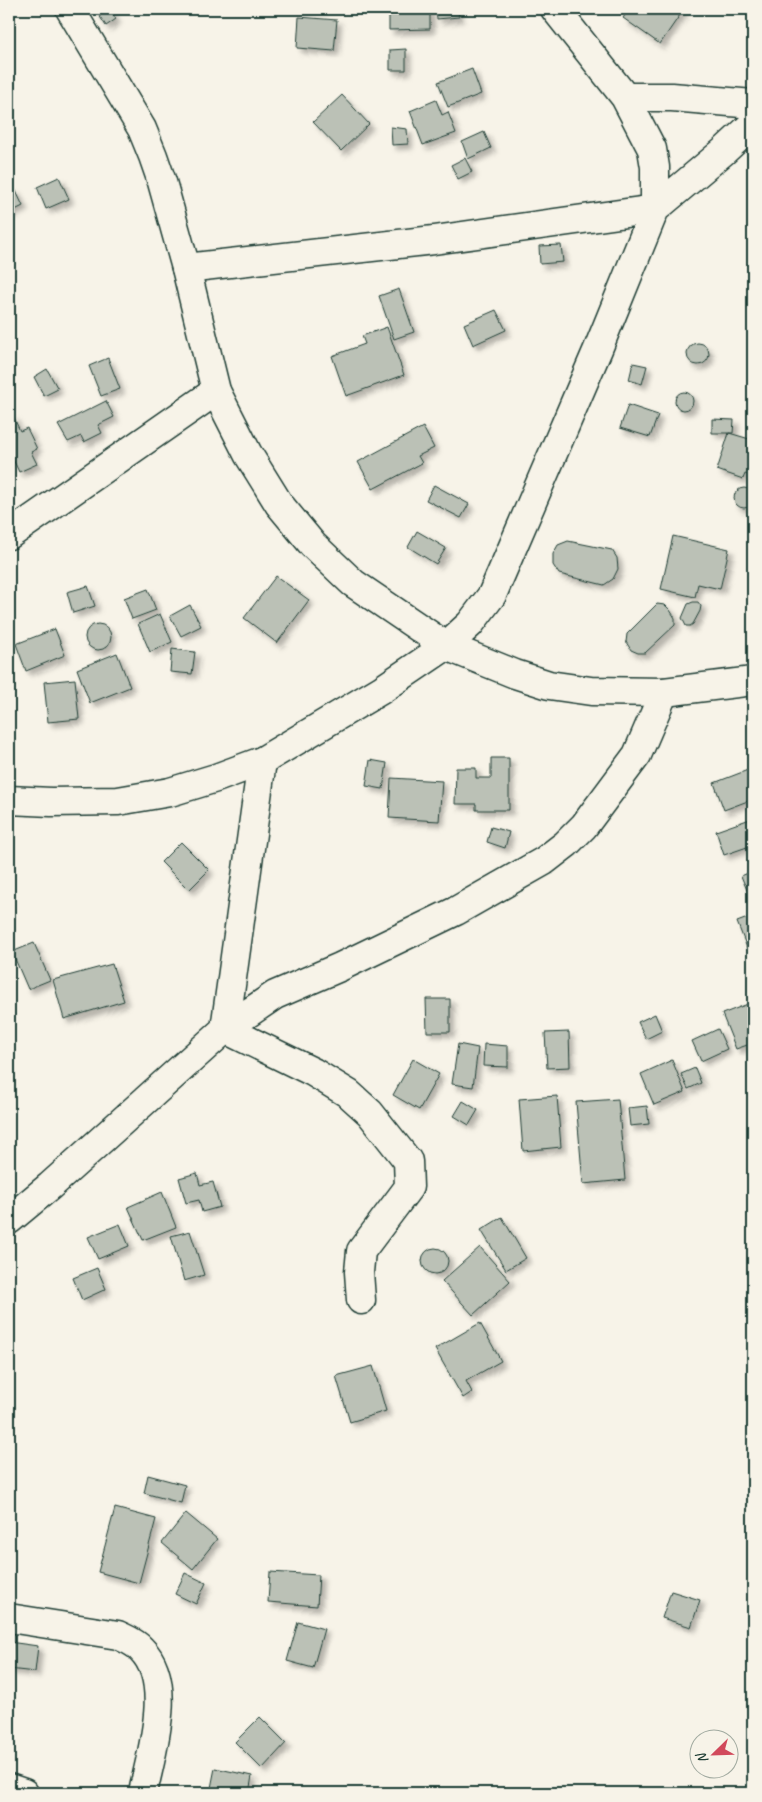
<svg xmlns="http://www.w3.org/2000/svg" width="762" height="1802" font-family="Caveat,sans-serif">
<style>
.building{fill:#bbc1b6;stroke:#1f3d34;filter:url(#shadow)}
.lines{fill:none;stroke-linecap:round;stroke-linejoin:round}
.minor-casing{stroke:#1f3d34;stroke-width:31}
.tertiary-casing{stroke:#1f3d34;stroke-width:31}
.minor{stroke:#f7f3e8;stroke-width:28}
.tertiary{stroke:#f7f3e8;stroke-width:28}
</style>
<defs>
<filter id="shadow"><feDropShadow dx="4.5" dy="4.5" stdDeviation="2.5" flood-color="#0004"/></filter>
</defs>
<rect width="100%" height="100%" fill="#f7f3e8"/>
<filter id="ink" filterUnits="userSpaceOnUse"><feTurbulence type="fractalNoise" baseFrequency=".02" numOctaves="2"/><feDisplacementMap in="SourceGraphic" scale="10" xChannelSelector="R" yChannelSelector="G"/><feConvolveMatrix kernelMatrix="1 2 1 2 8 2 1 2 1" color-interpolation-filters="sRGB"/></filter>
<g filter="url(#ink)">
<path class="building" d="M 95,9 L 110,9 L 116,19 L 106,26 Z
M 389,9 L 430,9 L 430,29 L 389,30 Z
M 436,9 L 458,9 L 459,17 L 437,19 Z
M 629,9 L 684,9 L 660,44 L 623,18 Z
M 299,17 L 337,20 L 334,51 L 297,48 Z
M 406,49 L 406,70 L 390,70 L 390,50 Z
M 472,69 L 481,94 L 448,107 L 438,82 Z
M 342,95 L 369,124 L 341,151 L 313,122 Z
M 436,100 L 442,115 L 448,112 L 456,133 L 423,145 L 410,111 Z
M 391,127 L 407,129 L 408,144 L 392,145 Z
M 484,132 L 491,148 L 468,159 L 462,142 Z
M 465,158 L 472,172 L 458,179 L 451,165 Z
M 59,177 L 69,199 L 46,209 L 37,187 Z
M 15,189 L 23,206 L 9,213 L 9,192 Z
M 561,245 L 563,262 L 540,264 L 539,246 Z
M 399,289 L 414,332 L 394,339 L 379,296 Z
M 496,310 L 506,330 L 473,345 L 464,324 Z
M 387,327 L 404,375 L 346,396 L 332,356 L 365,344 L 362,336 Z
M687 354a11 11 0 1 1 22 0a11 11 0 1 1-22 0Z
M 108,358 L 120,389 L 101,396 L 89,366 Z
M 633,363 L 647,366 L 642,384 L 629,380 Z
M 47,369 L 58,389 L 44,396 L 34,377 Z
M675 401a9 9 0 1 1 18 0a9 9 0 1 1-18 0Z
M 106,401 L 114,417 L 98,425 L 102,433 L 84,442 L 81,436 L 68,442 L 58,425 Z
M 628,405 L 658,415 L 650,437 L 620,428 Z
M 13,416 L 20,431 L 27,428 L 37,449 L 31,452 L 37,464 L 19,472 L 9,451 L 9,418 Z
M 712,419 L 734,420 L 733,433 L 712,433 Z
M 423,427 L 434,448 L 418,456 L 422,463 L 373,489 L 358,462 Z
M 729,433 L 753,440 L 753,476 L 745,474 L 743,479 L 717,470 Z
M 434,485 L 469,504 L 461,518 L 426,500 Z
M734 498a10 10 0 1 1 20 0a10 10 0 1 1-20 0Z
M 417,531 L 446,548 L 436,564 L 408,547 Z
M 673,536 L 729,549 L 720,589 L 698,584 L 695,597 L 661,589 Z
M 568,541 L 612,550 L 617,558 L 618,569 L 613,579 L 604,585 L 559,574 L 553,565 L 553,554 L 558,545 Z
M 276,576 L 309,600 L 277,643 L 244,618 Z
M 88,586 L 95,606 L 73,613 L 67,592 Z
M 148,589 L 156,610 L 132,619 L 124,598 Z
M 693,602 L 698,602 L 701,606 L 700,611 L 693,624 L 690,626 L 686,626 L 682,618 L 688,604 Z
M 657,604 L 665,605 L 670,610 L 675,618 L 675,625 L 645,653 L 638,653 L 631,650 L 626,642 L 627,634 Z
M 190,605 L 201,626 L 181,636 L 170,616 Z
M 160,614 L 172,642 L 150,652 L 138,624 Z
M85 637a13 13 0 1 1 26 0a13 13 0 1 1-26 0Z
M 55,629 L 65,655 L 26,671 L 16,644 Z
M 172,649 L 195,652 L 192,674 L 170,672 Z
M 117,653 L 130,687 L 90,703 L 77,669 Z
M 75,679 L 79,719 L 48,722 L 44,682 Z
M 491,758 L 509,758 L 509,810 L 476,810 L 476,804 L 455,804 L 456,768 L 476,768 L 476,778 L 491,778 Z
M 370,760 L 387,763 L 383,789 L 366,786 Z
M 753,768 L 753,799 L 724,810 L 714,783 Z
M 391,778 L 442,781 L 439,821 L 389,818 Z
M 753,818 L 753,845 L 724,855 L 716,831 Z
M 491,827 L 509,832 L 505,848 L 487,842 Z
M 181,842 L 209,870 L 189,890 L 161,862 Z
M 753,871 L 753,904 L 741,876 Z
M 753,916 L 753,945 L 747,948 L 737,922 Z
M 34,943 L 50,980 L 28,989 L 12,952 Z
M 112,964 L 124,1001 L 64,1019 L 53,980 Z
M 426,999 L 450,999 L 450,1032 L 427,1032 Z
M 753,1002 L 753,1043 L 736,1049 L 722,1014 Z
M 655,1014 L 662,1031 L 646,1039 L 638,1022 Z
M 718,1029 L 727,1049 L 701,1061 L 692,1041 Z
M 569,1032 L 570,1067 L 547,1068 L 545,1033 Z
M 458,1044 L 478,1048 L 473,1087 L 452,1084 Z
M 484,1044 L 508,1046 L 508,1067 L 483,1066 Z
M 413,1059 L 439,1074 L 419,1110 L 393,1095 Z
M 672,1060 L 685,1092 L 654,1105 L 641,1074 Z
M 695,1068 L 701,1083 L 688,1089 L 681,1074 Z
M 557,1096 L 561,1147 L 523,1151 L 519,1099 Z
M 618,1099 L 625,1180 L 583,1184 L 576,1102 Z
M 463,1101 L 478,1110 L 469,1125 L 454,1116 Z
M 647,1106 L 649,1124 L 630,1126 L 628,1108 Z
M 197,1173 L 200,1185 L 213,1182 L 220,1207 L 202,1212 L 199,1200 L 186,1203 L 179,1178 Z
M 162,1192 L 176,1227 L 143,1240 L 128,1207 Z
M 502,1217 L 526,1258 L 506,1270 L 481,1230 Z
M 120,1224 L 129,1246 L 98,1259 L 88,1237 Z
M 190,1231 L 204,1275 L 184,1281 L 171,1236 Z
M 480,1247 L 510,1281 L 473,1315 L 442,1281 Z
M422 1261a13 13 0 1 1 26 0a13 13 0 1 1-26 0Z
M 97,1268 L 106,1289 L 82,1300 L 73,1278 Z
M 480,1323 L 501,1361 L 466,1381 L 472,1392 L 463,1398 L 435,1349 Z
M 373,1366 L 386,1411 L 350,1422 L 336,1376 Z
M 148,1475 L 185,1485 L 181,1503 L 144,1493 Z
M 115,1508 L 156,1519 L 139,1583 L 98,1572 Z
M 186,1513 L 217,1539 L 193,1569 L 162,1543 Z
M 270,1572 L 319,1575 L 317,1606 L 268,1602 Z
M 185,1573 L 206,1583 L 196,1604 L 175,1594 Z
M 671,1591 L 700,1600 L 691,1627 L 662,1618 Z
M 298,1622 L 324,1629 L 313,1668 L 287,1661 Z
M 9,1642 L 38,1646 L 35,1672 L 9,1669 Z
M 260,1717 L 286,1743 L 262,1769 L 235,1742 Z
M 215,1768 L 252,1776 L 249,1793 L 210,1793 Z"/>
<g class="lines">
<defs>
<path id="minor" d="M 625,97 L 672,97 L 753,104
M 186,268 L 434,240 L 655,209 L 724,151 L 753,124
M 9,535 L 216,391
M 446,646 L 470,624 L 492,595 L 598,349 L 655,209 L 655,167 L 652,149 L 625,97 L 555,9
M 9,1220 L 50,1186 L 225,1029 L 262,761
M 361,1300 L 359,1272 L 361,1251 L 409,1187 L 408,1161 L 370,1113 L 349,1094 L 313,1072 L 225,1029 L 275,995 L 340,967 L 456,911 L 544,861 L 566,844 L 584,826 L 637,755 L 664,692
M 9,1618 L 118,1635 C 126,1639 135,1642 141,1649 C 175,1682 151,1753 143,1793
M 9,1788 L 24,1793"/>
<path id="tertiary" d="M 70,9 L 142,129 L 153,156 L 162,182 L 186,268 L 216,391 L 248,454 L 279,504 L 313,545 L 353,583 L 446,646 L 515,674 L 549,685 L 591,691 L 664,692 L 753,681
M 9,800 L 51,802 L 118,801 L 170,792 L 216,778 L 262,761 L 381,690 L 446,646"/>
</defs>
<use href="#minor" class="minor-casing"/>
<use href="#tertiary" class="tertiary-casing"/>
<use href="#minor" class="minor"/>
<use href="#tertiary" class="tertiary"/>
</g>
</g>
<rect width="762" height="1802" fill="none" stroke="#f7f3e8" stroke-width="30"/>
<rect x="15" y="15" width="732" height="1772" fill="none" stroke="#1f3d34" stroke-width="2" filter="url(#ink)"/>
<g transform="translate(714 1754) rotate(247)"><circle r="24" fill="#f7f3e8" stroke="#a1aaa0"/>
<path d="M0-4L9 19L0 12L-9 19Z" fill="#d1495b"/>
<text y="-8" font-size="14" font-weight="bold" text-anchor="middle" fill="#1f3d34">N</text>
</g>
</svg>
